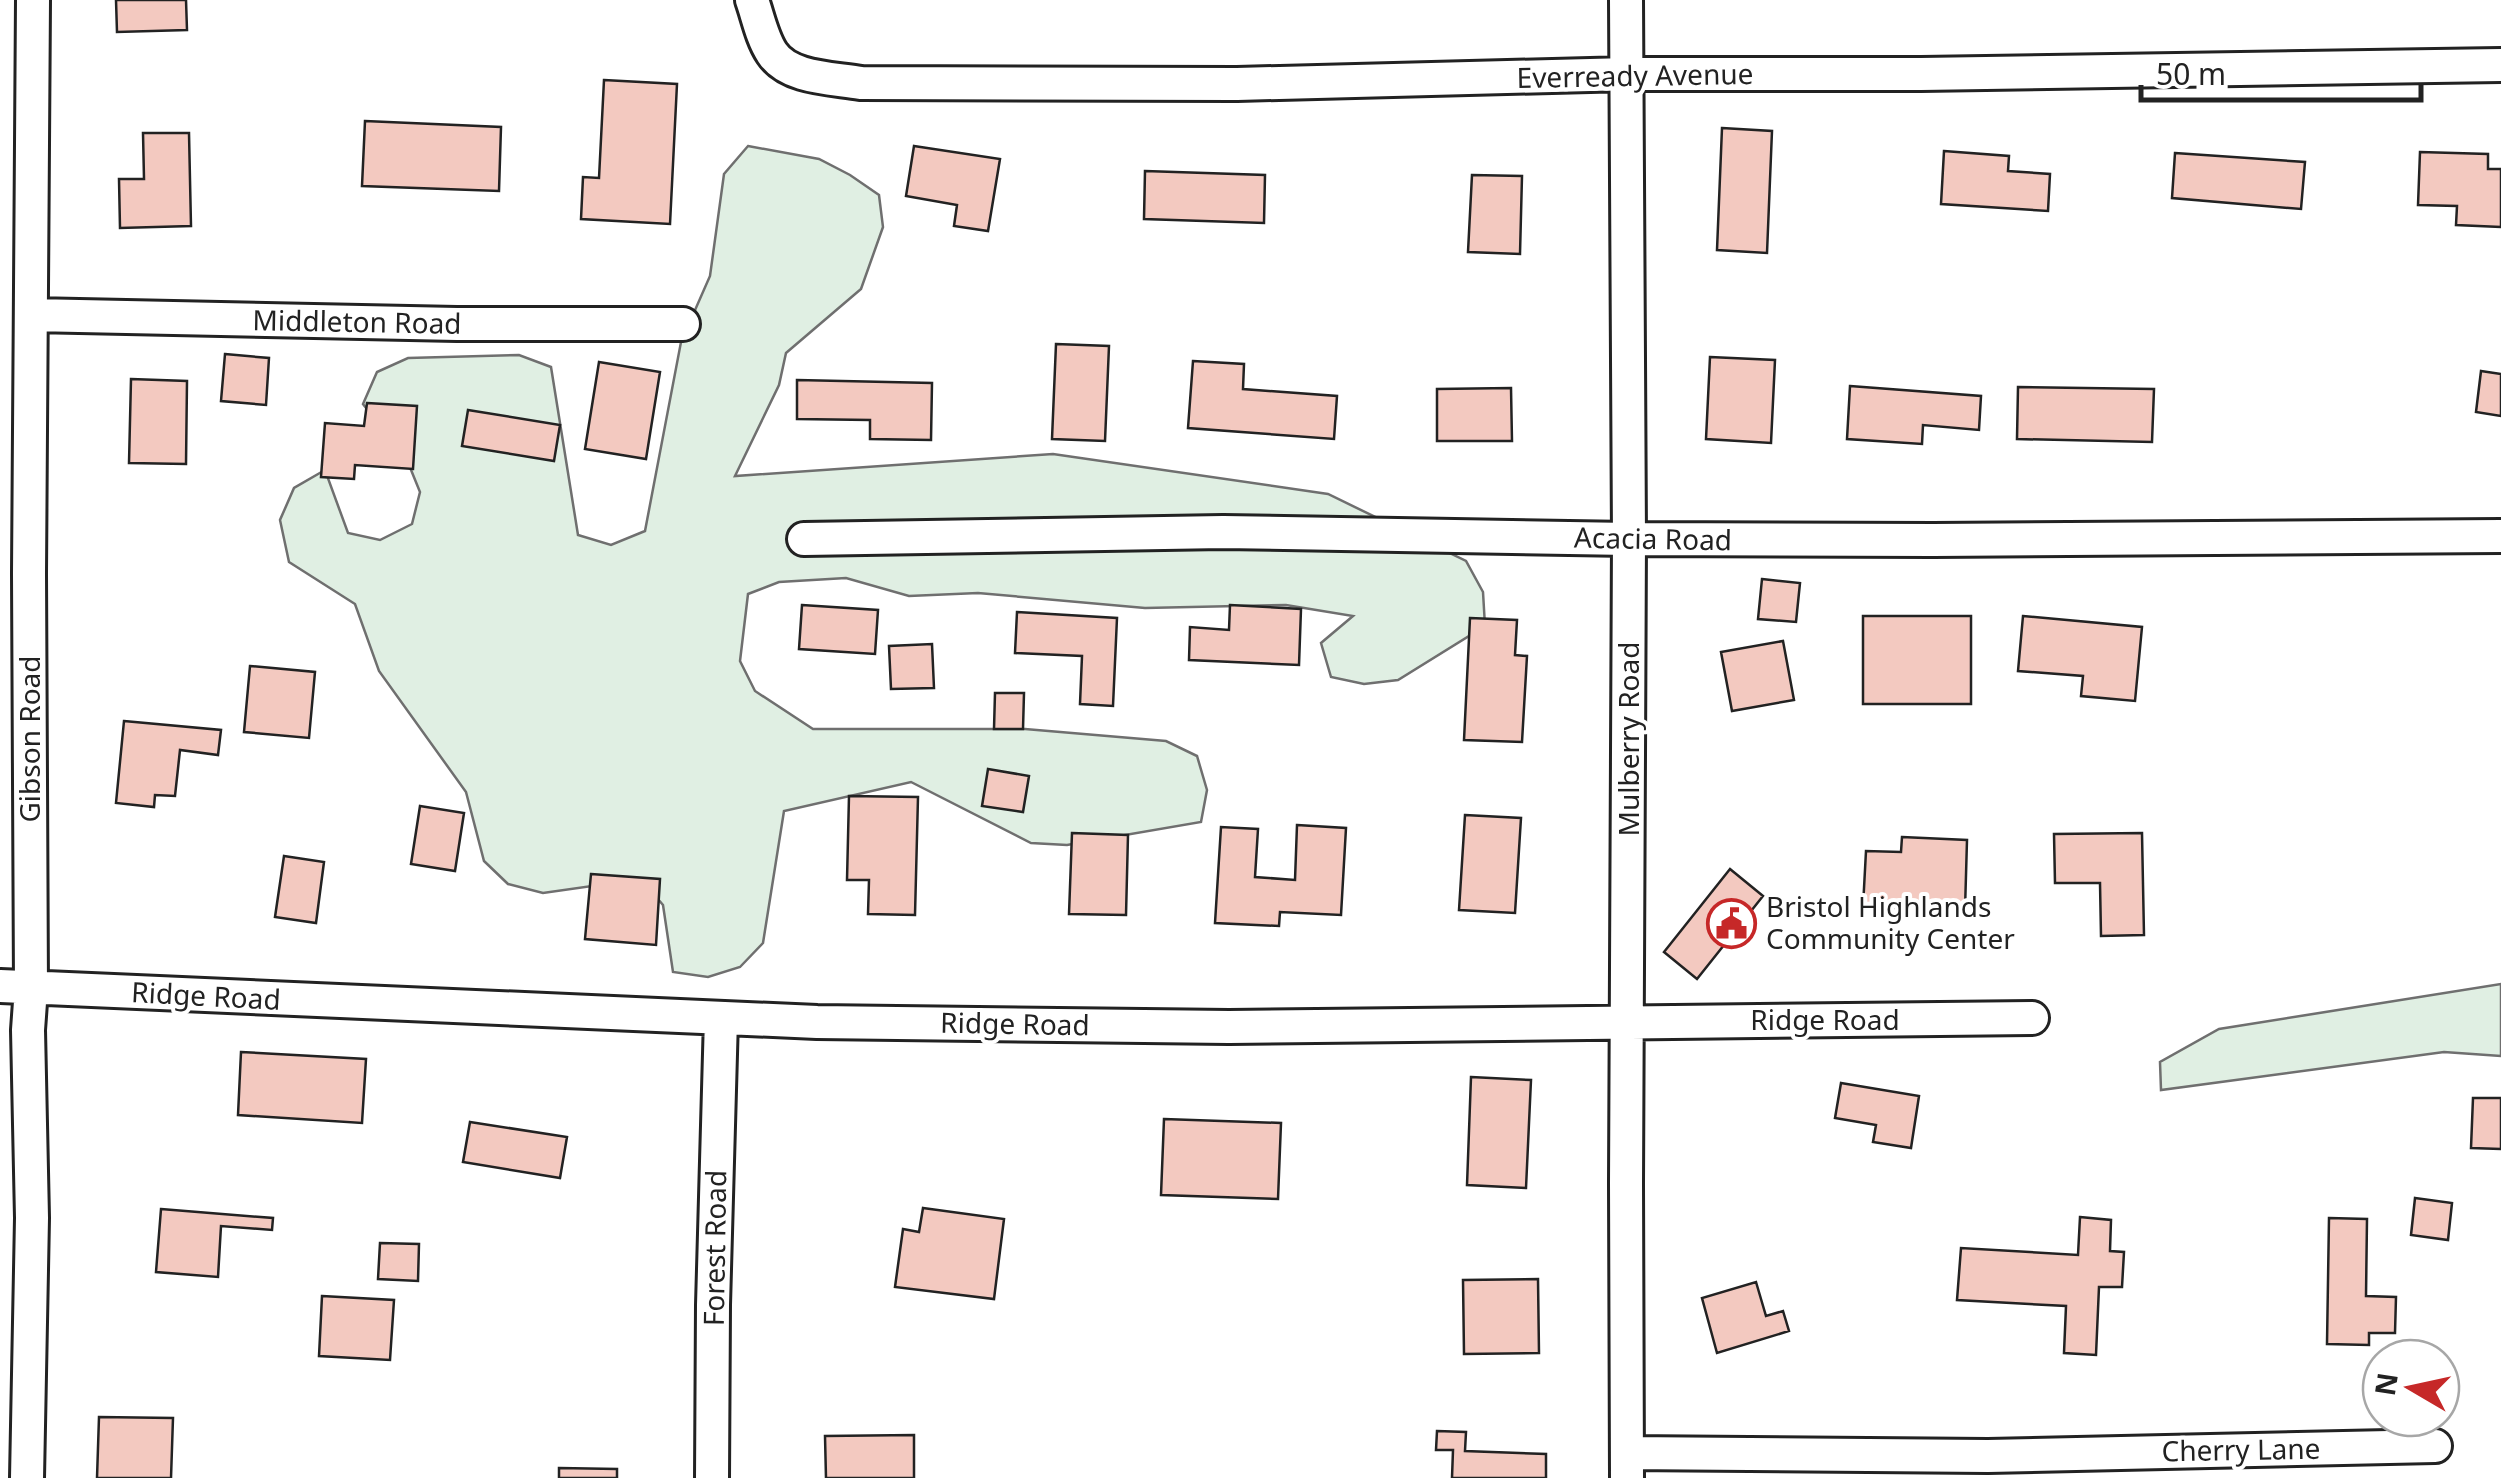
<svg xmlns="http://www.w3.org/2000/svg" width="2501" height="1478" font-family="'Noto Sans',sans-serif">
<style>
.green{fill:#e0efe3;stroke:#6f6f6f;stroke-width:2.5}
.building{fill:#f3c9c0;stroke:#222;stroke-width:2.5}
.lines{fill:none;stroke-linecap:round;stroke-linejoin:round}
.minor-casing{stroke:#222;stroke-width:38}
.minor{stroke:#fff;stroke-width:32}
.labels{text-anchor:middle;stroke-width:8;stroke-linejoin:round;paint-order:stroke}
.street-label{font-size:28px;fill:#222;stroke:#fff}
.poi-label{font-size:28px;fill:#222;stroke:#fff;text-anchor:start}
</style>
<rect width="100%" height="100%" fill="#fff"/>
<path class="green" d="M 748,146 L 819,159 L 850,175 L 879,195 L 883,227 L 861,289 L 786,353 L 779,385 L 735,476 L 1053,454 L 1328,494 L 1466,561 L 1483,592 L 1485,626 L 1398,680 L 1364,684 L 1331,677 L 1321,643 L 1353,616 L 1286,605 L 1145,608 L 978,593 L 909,596 L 846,578 L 779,582 L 748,594 L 740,661 L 755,691 L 813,729 L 1025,729 L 1166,741 L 1197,756 L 1207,790 L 1201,822 L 1067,845 L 1031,843 L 911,782 L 784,811 L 763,943 L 740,967 L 708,977 L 673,972 L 663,905 L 641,879 L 543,893 L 508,884 L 484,861 L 466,792 L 379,671 L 355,604 L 289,562 L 280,520 L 294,488 L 325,470 L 348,533 L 380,540 L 412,524 L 420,492 L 407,460 L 363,404 L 377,372 L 408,358 L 519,355 L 551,367 L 578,535 L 611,545 L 645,531 L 681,342 L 710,276 L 724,174 Z
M 2501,984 L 2501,1056 L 2444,1052 L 2161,1090 L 2160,1062 L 2219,1029 Z"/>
<path class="building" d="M 116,0 L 186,0 L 187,30 L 117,32 Z
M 604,80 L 677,84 L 670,224 L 581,219 L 583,177 L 599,178 Z
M 365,121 L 501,127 L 499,191 L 362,186 Z
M 1722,128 L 1772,131 L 1767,253 L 1717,250 Z
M 143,133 L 189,133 L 191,226 L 120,228 L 119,179 L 144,179 Z
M 914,146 L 1000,159 L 988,231 L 954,226 L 957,205 L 906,196 Z
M 1944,151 L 2009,156 L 2008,171 L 2050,174 L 2048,211 L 1941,204 Z
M 2420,152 L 2488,154 L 2488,169 L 2501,169 L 2501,227 L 2456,225 L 2457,206 L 2418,205 Z
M 2175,153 L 2305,162 L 2301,209 L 2172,198 Z
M 1145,171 L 1265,175 L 1264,223 L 1144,219 Z
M 1472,175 L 1522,176 L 1520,254 L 1468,252 Z
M 1056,344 L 1109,346 L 1105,441 L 1052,439 Z
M 225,354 L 269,358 L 266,405 L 221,401 Z
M 1710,357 L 1775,360 L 1771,443 L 1706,439 Z
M 1193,361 L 1244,364 L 1243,389 L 1337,396 L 1334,439 L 1188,428 Z
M 599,362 L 660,372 L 646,459 L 585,449 Z
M 2481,371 L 2501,374 L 2501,416 L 2476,412 Z
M 131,379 L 187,381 L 186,464 L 129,463 Z
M 797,380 L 932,383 L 931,440 L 870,439 L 870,420 L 797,419 Z
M 1850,386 L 1981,396 L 1979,430 L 1923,425 L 1922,444 L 1847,439 Z
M 2018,387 L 2154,389 L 2152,442 L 2017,439 Z
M 1511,388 L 1512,441 L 1437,441 L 1437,389 Z
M 367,403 L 417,406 L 413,469 L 355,465 L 354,479 L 321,477 L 325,423 L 364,426 Z
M 468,410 L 560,425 L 554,461 L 462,446 Z
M 1762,579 L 1800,583 L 1796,622 L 1758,619 Z
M 802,605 L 878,610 L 875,654 L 799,649 Z
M 1230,605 L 1301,609 L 1299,665 L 1189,660 L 1190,627 L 1229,630 Z
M 1017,612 L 1117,618 L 1113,706 L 1080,704 L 1082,656 L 1015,653 Z
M 1863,616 L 1971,616 L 1971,704 L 1863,704 Z
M 2023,616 L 2142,627 L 2135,701 L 2081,696 L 2083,676 L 2018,671 Z
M 1470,618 L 1517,620 L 1515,655 L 1527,656 L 1522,742 L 1464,740 Z
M 1783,641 L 1794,700 L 1732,711 L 1721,652 Z
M 932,644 L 934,688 L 891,689 L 889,646 Z
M 250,666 L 315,672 L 309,738 L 244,732 Z
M 995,693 L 1024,693 L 1023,729 L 994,729 Z
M 124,721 L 221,730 L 218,755 L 180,750 L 175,796 L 155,795 L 154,807 L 116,803 Z
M 988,769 L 1029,776 L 1023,812 L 982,806 Z
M 849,796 L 918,797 L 915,915 L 868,914 L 869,880 L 847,880 Z
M 420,806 L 464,813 L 455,871 L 411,864 Z
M 1465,815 L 1521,818 L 1515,913 L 1459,910 Z
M 1297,825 L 1346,828 L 1341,915 L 1280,912 L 1279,926 L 1215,923 L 1221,827 L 1258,829 L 1255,877 L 1295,880 Z
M 1072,833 L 1128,835 L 1126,915 L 1069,914 Z
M 2142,833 L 2144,935 L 2101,936 L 2100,883 L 2055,883 L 2054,834 Z
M 1902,837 L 1967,840 L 1965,910 L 1863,907 L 1866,851 L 1901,852 Z
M 284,856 L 324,862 L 316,923 L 275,917 Z
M 1730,869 L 1763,896 L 1697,979 L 1664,952 Z
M 591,874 L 660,879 L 656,945 L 585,939 Z
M 241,1052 L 366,1059 L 362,1123 L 238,1115 Z
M 1471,1077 L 1531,1080 L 1526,1188 L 1467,1185 Z
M 1841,1083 L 1919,1096 L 1911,1148 L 1873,1142 L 1876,1125 L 1835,1118 Z
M 2473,1098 L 2501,1098 L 2501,1149 L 2471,1148 Z
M 1164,1119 L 1281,1123 L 1278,1199 L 1161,1195 Z
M 470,1122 L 567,1137 L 560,1178 L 463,1162 Z
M 2415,1198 L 2452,1203 L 2448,1240 L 2411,1235 Z
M 923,1208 L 1004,1219 L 994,1299 L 895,1287 L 903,1229 L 919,1232 Z
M 161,1209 L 273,1218 L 272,1230 L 221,1226 L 218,1277 L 156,1272 Z
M 2080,1217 L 2111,1220 L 2110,1251 L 2124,1252 L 2122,1287 L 2099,1287 L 2096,1355 L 2064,1353 L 2066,1306 L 1957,1300 L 1961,1248 L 2078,1255 Z
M 2329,1218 L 2367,1219 L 2366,1296 L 2396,1297 L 2395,1333 L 2369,1333 L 2369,1345 L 2327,1344 Z
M 380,1243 L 419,1244 L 418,1281 L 378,1279 Z
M 1538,1279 L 1539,1353 L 1464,1354 L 1463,1280 Z
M 1756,1282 L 1766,1316 L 1783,1311 L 1789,1331 L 1717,1353 L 1702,1298 Z
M 322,1296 L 394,1300 L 390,1360 L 319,1356 Z
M 99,1417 L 173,1418 L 171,1478 L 97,1478 Z
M 1437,1431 L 1466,1432 L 1465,1451 L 1546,1454 L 1546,1478 L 1452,1478 L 1453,1450 L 1436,1450 Z
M 914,1435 L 914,1478 L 826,1478 L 825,1436 Z
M 559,1468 L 617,1469 L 617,1478 L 559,1478 Z"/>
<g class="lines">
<defs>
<path id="minor" d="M 752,0 C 758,17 762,38 772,53 C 789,79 834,78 861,83 L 1237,84 L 1628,74 L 1921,74 L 2501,65
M 1626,0 L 1629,539 L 1626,1183 L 1627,1478
M 32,315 L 457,324 L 683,324
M 804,539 L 1223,532 L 1629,539 L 1933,540 L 2501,536
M 0,986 L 817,1022 L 1229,1027 L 2032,1018
M 1627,1453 L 1988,1456 L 2435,1446
M 27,1478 L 32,1218 L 28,1030 L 31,988 L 29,574 L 33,0
M 712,1478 L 713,1305 L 721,1018"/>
</defs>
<use href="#minor" class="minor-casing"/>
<use href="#minor" class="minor"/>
</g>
<defs>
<symbol id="civic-ring" viewBox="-11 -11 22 22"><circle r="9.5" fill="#fff" stroke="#c62828" stroke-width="1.5"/><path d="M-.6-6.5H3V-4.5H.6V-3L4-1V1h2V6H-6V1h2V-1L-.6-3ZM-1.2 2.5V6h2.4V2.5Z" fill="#c62828"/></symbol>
</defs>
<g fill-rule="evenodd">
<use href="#civic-ring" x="1704" y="896" width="55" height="55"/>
</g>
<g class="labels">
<g class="street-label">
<text transform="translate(1635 76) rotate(-1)" y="10">Everready Avenue</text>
<text transform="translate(357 322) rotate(1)" y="10">Middleton Road</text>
<text transform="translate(1653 539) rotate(1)" y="10">Acacia Road</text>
<text transform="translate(30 739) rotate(-90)" y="10">Gibson Road</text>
<text transform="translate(1629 739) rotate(-90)" y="10">Mulberry Road</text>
<text transform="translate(206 996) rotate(3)" y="10">Ridge Road</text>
<text x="1825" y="1030">Ridge Road</text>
<text transform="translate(1015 1024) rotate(1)" y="10">Ridge Road</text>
<text transform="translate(715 1248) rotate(-89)" y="10">Forest Road</text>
<text transform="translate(2241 1450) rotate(-1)" y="10">Cherry Lane</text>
</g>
<g class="poi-label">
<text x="1766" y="917">Bristol Highlands<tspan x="1766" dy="32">Community Center</tspan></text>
</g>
</g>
<g transform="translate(2411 1388) rotate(279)"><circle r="48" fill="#ffffff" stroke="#a7a7a7" stroke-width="2.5"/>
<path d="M0-8L18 38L0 25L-18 38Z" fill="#c62828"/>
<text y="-15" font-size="28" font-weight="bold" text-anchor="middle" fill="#222222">N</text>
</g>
<path d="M2141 85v15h280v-15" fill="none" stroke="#222222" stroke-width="5"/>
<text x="2156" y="85" font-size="30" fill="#222222" stroke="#ffffff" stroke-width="8" paint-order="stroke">50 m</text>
</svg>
